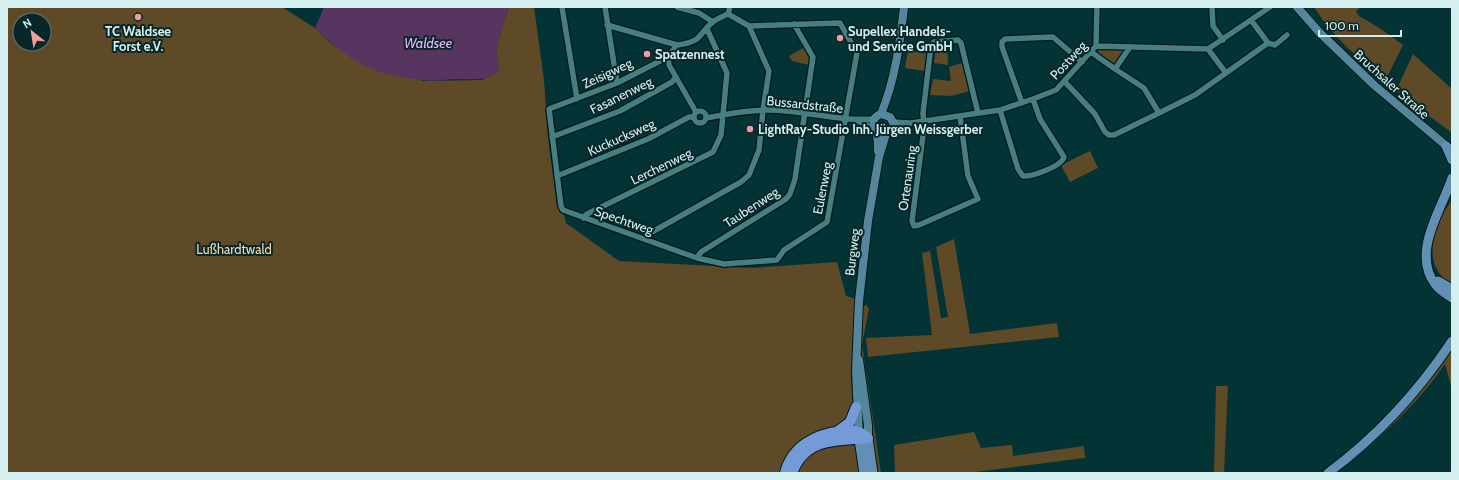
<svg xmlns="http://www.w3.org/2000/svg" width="1459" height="480" font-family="Cabin,sans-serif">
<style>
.green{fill:#5f4a27;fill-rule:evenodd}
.water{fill:#583561}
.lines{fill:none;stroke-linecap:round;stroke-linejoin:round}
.street-casing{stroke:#00191a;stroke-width:8}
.secondary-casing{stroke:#00191a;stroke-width:10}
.primary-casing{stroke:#00191a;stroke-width:11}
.highway-casing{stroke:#00191a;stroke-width:12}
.street{stroke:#467f81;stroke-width:5.5}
.secondary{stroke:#54879b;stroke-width:8}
.primary{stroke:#6290b5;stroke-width:9}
.highway{stroke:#749bd8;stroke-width:10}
.poi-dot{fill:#f59b9c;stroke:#082729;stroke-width:1.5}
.labels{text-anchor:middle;stroke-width:4;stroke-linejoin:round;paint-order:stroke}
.poi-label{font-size:13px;font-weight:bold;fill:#d3eff0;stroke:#082729;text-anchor:start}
.street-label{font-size:13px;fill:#d3eff0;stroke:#082729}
.park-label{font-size:13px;fill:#fadcae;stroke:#082729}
.water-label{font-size:14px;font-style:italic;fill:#eeb5fd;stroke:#082729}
</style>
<rect width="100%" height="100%" fill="#033335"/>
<path class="green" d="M 7,7 L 282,7 L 315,28 L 334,46 L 423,81 L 482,80 L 499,70 L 496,48 L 509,7 L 534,7 L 544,80 L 548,138 L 557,205 L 564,215 L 566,223 L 619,261 L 753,268 L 837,262 L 846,296 L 856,299 L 854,357 L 851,375 L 853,409 L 841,426 C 805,432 796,441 781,473 L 7,473 ZM 20,20 L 44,20 L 44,44 L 20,44 Z
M 1314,7 L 1361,7 L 1356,11 L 1359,16 L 1381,29 L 1403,45 L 1385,81 C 1359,58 1332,37 1314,7 Z
M 947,46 L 948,65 L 934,63 L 936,47 Z
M 805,47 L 811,58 L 809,65 L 792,61 L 789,56 Z
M 1100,48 L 1122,49 L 1124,52 L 1114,65 L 1112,65 L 1097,53 Z
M 908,51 L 928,54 L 925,71 L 905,68 Z
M 1413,54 L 1452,89 L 1452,133 L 1396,91 Z
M 962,63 L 970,91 L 951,96 L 930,95 L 933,79 L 951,81 L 949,67 Z
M 1090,151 L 1098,168 L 1070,182 L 1061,165 Z
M 1452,200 L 1452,284 C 1419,266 1434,224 1452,200 Z
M 954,239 L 970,334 L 1057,323 L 1059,337 L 868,357 L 866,338 L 932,335 L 922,253 L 930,251 L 941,318 L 948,317 L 936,247 Z
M 866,305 L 869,308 L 862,345 L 881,473 L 878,473 L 862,361 L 861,335 L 862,307 Z
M 1452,349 L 1452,389 L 1445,364 C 1416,406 1377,441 1337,473 L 1334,473 C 1375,434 1420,397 1452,349 Z
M 1216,386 L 1228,386 L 1224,473 L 1214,473 Z
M 974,432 L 981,448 L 1012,445 L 1013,456 L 1084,446 L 1085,458 L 967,473 L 895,473 L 894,445 Z
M 851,444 L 857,447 L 862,473 L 794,473 L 798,465 L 819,447 Z"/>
<path class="water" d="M 324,7 L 509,7 L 496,48 L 499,70 C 488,82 474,79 459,79 C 447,79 434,82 422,80 C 372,75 350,62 315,28 Z"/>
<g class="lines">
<defs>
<path id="street" d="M 562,7 L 577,99
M 605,7 L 617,83
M 677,7 L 699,13 L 713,22
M 1212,7 L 1213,26 L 1223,40
M 728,14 L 749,26 L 840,23 L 857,53 L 827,222 L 784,250 L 777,260 L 724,264 L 697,258 L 563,210 L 561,206 L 549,109 L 617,83 L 668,57 L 677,45 C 704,42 697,34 714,21 C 718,18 724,16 728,14 Z
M 728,14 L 730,7
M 607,25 L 677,45
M 1268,43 L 1275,45 L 1287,35
M 1096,46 L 1097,7
M 1208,49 L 1226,73 L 1268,43 L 1251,20
M 1091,52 L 1115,69
M 668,57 L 669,65 L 696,112
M 1065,82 L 1095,114 L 1105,132 L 1109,135 L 1114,135 L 1159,113 L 1144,88 L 1115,69 L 1130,47
M 1022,103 L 1002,47 L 1002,42 L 1005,39 L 1053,37 L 1082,62
M 1000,110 L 1018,169 L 1023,176 C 1032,177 1062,166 1064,157 L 1040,119 L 1033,99
M694 117a6 6 0 1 1 12 0a6 6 0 1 1-12 0Z
M 1159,113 L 1195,95 L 1226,73
M 960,116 L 968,176 L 978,199 L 919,225 L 914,226 L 912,221 L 924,128 L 923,113 L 931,46 L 934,42 L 958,40 L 961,43 L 978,113
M 706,118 C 732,113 759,108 786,111 C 816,114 844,121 875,119
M 857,121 L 873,127
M 893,122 L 911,123 L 1000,110 L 1033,99 L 1056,90 L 1096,46 L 1208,49 L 1270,7
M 892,129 L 909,124
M 552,137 L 620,111 L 672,82 L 676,77
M 557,176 L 648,139 L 689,117 L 694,117
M 583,218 L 587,214 L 713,152 L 721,135 L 727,73 L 707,29
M 647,239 L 650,233 L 661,227 L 741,182 L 749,175 L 759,150 L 763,110 L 769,71 L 749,26
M 697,258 L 701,252 L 786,199 L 790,194 L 795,179 L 813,57 L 794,24"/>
<path id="secondary" d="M 1297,7 L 1319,32 L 1374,85 L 1450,149
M 881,114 C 895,80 900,43 904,7
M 877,133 L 883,135 L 891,131 L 894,124 L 890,117 L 881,114 C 868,119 876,126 877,135 C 878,140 878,146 878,151
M 859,360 L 868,425 L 868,438
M 859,436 L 856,371 L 859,301 L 868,221 L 879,157 L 886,134"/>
<path id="primary" d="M 1446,146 L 1452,160
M 1452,178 C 1442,209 1411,252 1435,284 C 1439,290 1446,294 1452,298
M 1438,281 L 1452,289
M 868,438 L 873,473
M 859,439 L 864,473
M 1328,473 C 1378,436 1418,392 1452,341"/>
<path id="highway" d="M 838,431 L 850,422 L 856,407
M 785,473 C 792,446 816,434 842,431 C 852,430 860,430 868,438
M 792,473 C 806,437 835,441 868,438"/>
</defs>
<use href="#street" class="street-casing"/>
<use href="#secondary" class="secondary-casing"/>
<use href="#primary" class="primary-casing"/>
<use href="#highway" class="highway-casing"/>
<use href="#street" class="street"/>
<use href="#secondary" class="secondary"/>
<use href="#primary" class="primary"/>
<use href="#highway" class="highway"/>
</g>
<g class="poi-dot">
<circle cx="138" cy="17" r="4"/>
<circle cx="840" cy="38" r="4"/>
<circle cx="647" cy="54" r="4"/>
<circle cx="750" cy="129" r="4"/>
</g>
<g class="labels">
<g class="poi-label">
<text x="138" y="36" text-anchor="middle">TC Waldsee<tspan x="138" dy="15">Forst e.V.</tspan></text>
<text x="848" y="36">Supellex Handels-<tspan x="848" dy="15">und Service GmbH</tspan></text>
<text x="655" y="59">Spatzennest</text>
<text x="758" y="134">LightRay-Studio Inh. Jürgen Weissgerber</text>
</g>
<g class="street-label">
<text transform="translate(1068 60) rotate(-47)" y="5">Postweg</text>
<text transform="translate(607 73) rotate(-25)" y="5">Zeisigweg</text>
<text transform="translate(1392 84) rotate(42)" y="5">Bruchsaler Straße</text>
<text transform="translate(621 95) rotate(-26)" y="5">Fasanenweg</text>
<text transform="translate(805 104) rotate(6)" y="5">Bussardstraße</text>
<text transform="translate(621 137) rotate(-24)" y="5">Kuckucksweg</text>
<text transform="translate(661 166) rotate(-26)" y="5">Lerchenweg</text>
<text transform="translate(907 178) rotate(-82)" y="5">Ortenauring</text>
<text transform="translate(822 188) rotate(-79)" y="5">Eulenweg</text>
<text transform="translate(751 207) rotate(-33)" y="5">Taubenweg</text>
<text transform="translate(624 220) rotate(19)" y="5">Spechtweg</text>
<text transform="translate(852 252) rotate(-83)" y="5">Burgweg</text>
</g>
<g class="park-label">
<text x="234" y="254">Lußhardtwald</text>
</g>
<g class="water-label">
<text x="428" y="48">Waldsee</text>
</g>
</g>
<rect width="1459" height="480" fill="none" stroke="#d3eff0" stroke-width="16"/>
<g transform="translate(32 32) rotate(330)"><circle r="19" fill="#082729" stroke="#597779"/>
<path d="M0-3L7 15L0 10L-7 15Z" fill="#f59b9c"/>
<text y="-6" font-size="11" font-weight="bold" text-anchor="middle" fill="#d3eff0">N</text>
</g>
<path d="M1319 30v6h82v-6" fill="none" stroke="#d3eff0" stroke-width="2"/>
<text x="1325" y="30" font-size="12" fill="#d3eff0" stroke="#082729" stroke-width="3" paint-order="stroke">100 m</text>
</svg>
